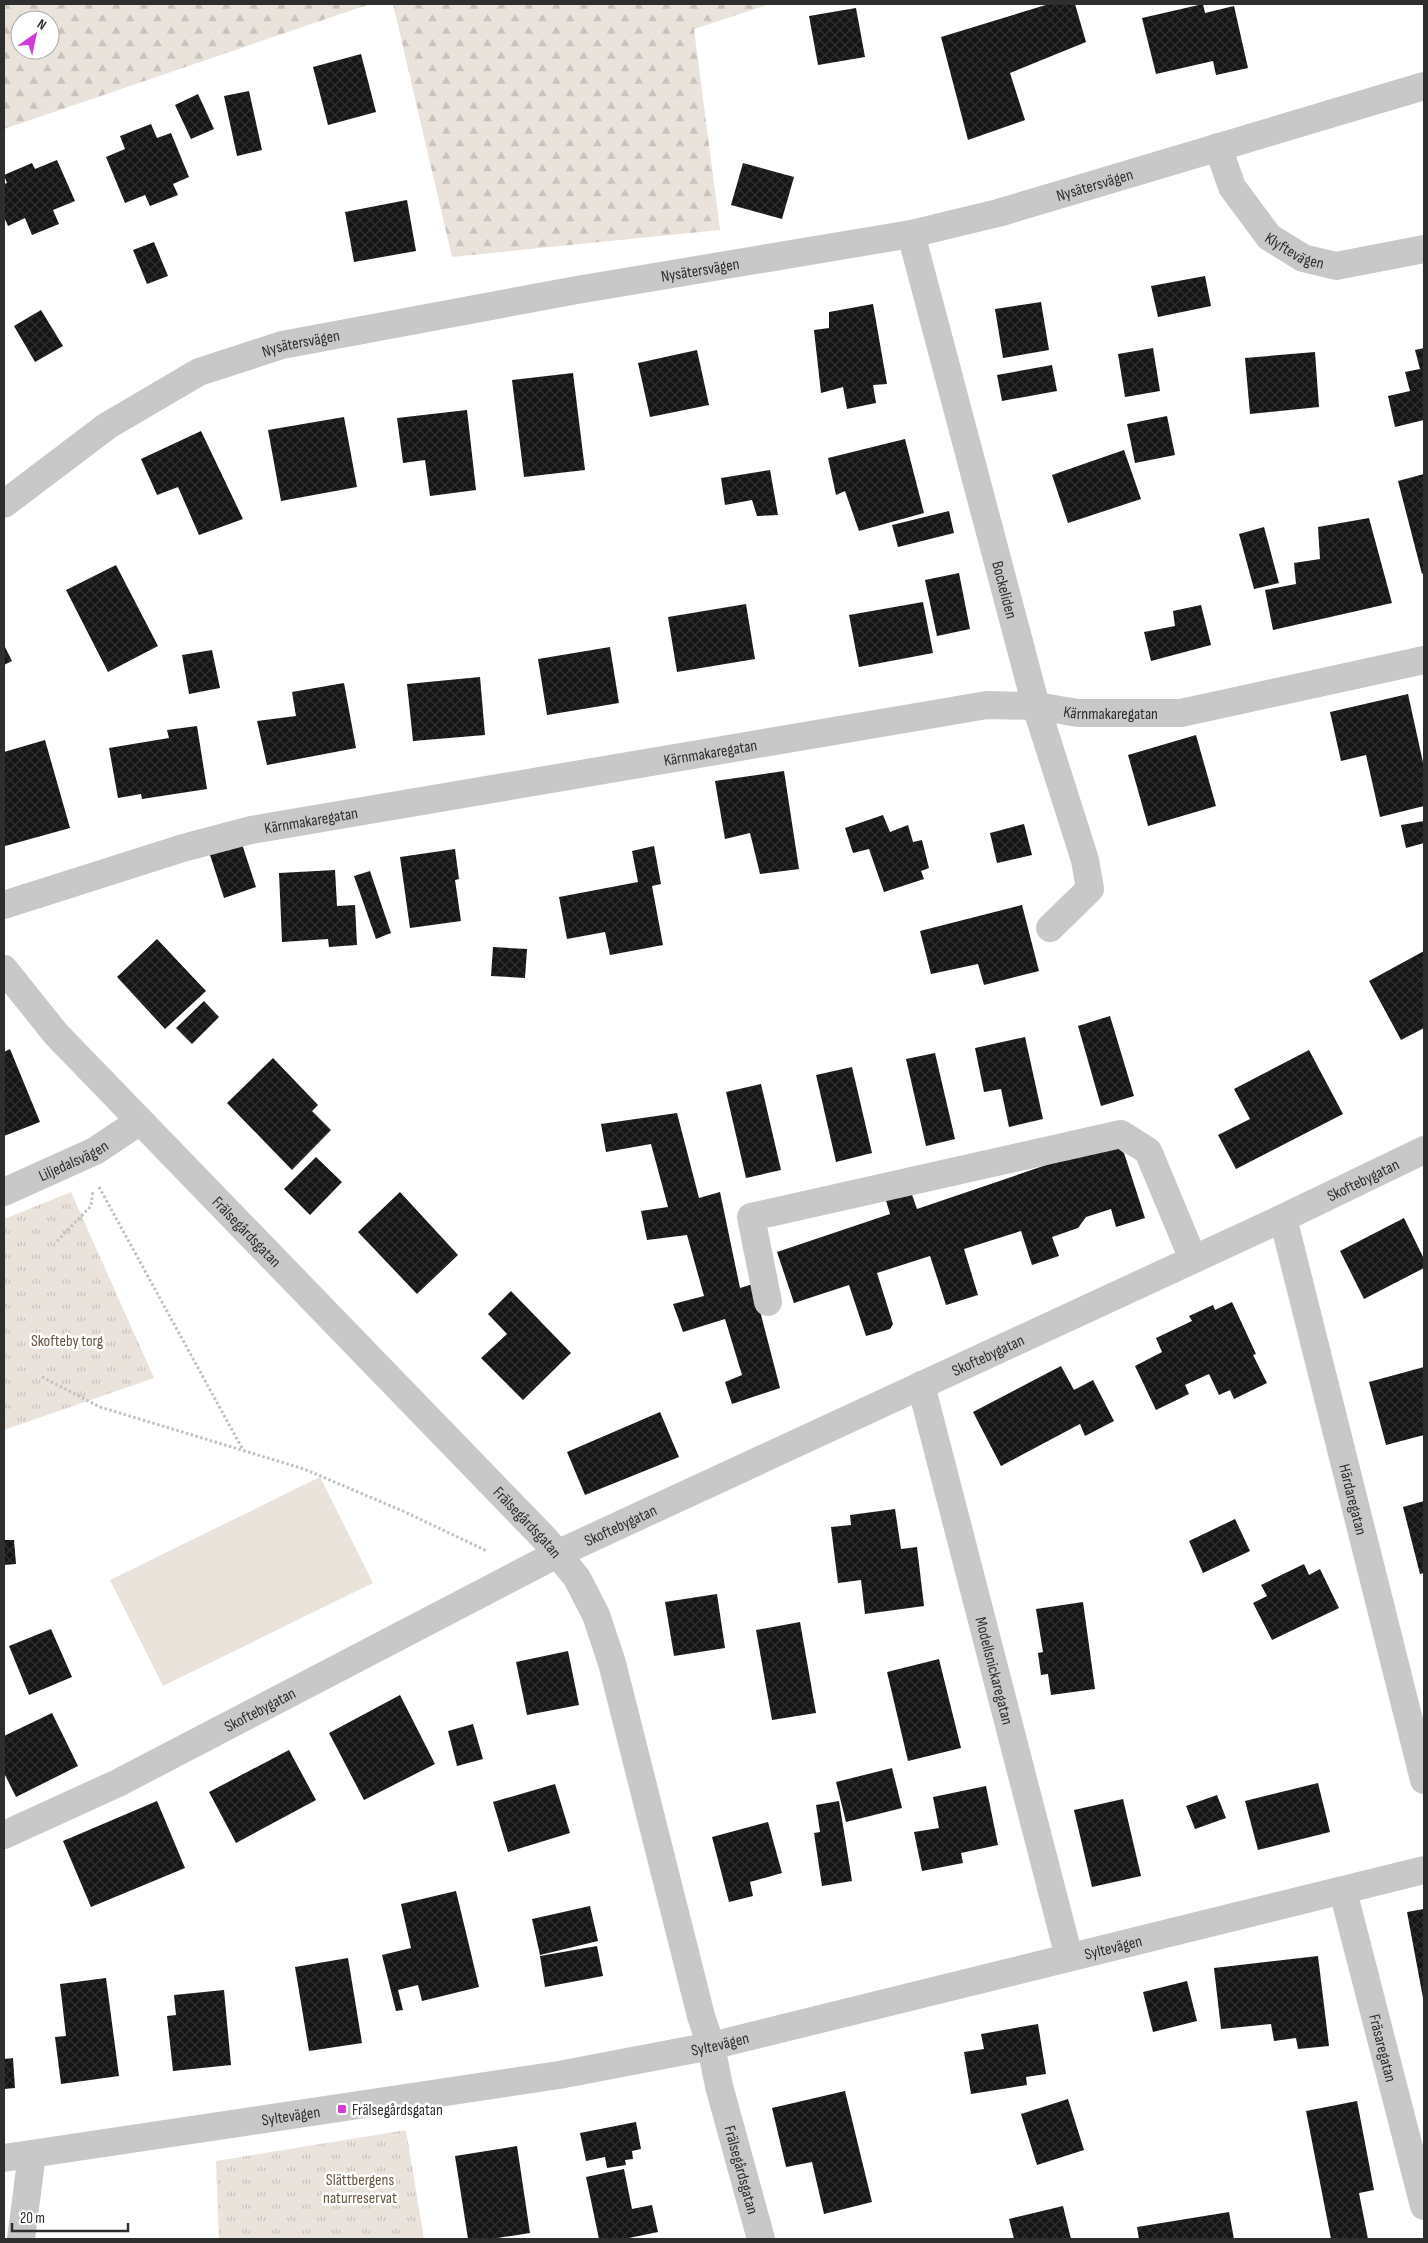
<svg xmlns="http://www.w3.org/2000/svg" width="1428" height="2243" font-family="'Sofia Sans Condensed',sans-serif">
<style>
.forest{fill:url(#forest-firs);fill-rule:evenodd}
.park{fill:url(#park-tufts)}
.pitch{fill:#eae3dc}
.building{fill:url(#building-cross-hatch)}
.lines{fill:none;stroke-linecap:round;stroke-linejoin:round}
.path{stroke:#c2c2c2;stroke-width:3;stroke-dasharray:2.5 2.5;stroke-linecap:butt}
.minor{stroke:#c8c8c8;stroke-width:28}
.poi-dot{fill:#d03cd8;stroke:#fff;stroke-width:2}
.labels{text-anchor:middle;stroke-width:5;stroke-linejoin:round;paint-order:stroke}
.street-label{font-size:16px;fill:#2e2e2e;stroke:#fff}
.park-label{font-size:16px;fill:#66543e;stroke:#fff}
.poi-label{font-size:16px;fill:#2e2e2e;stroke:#fff;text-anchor:start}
</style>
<defs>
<pattern id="forest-firs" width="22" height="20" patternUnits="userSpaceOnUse" patternTransform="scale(1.25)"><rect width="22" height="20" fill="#eae3dc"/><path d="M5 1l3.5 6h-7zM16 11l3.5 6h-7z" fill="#c9c3bd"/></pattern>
<pattern id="park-tufts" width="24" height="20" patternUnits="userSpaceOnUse" patternTransform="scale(1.25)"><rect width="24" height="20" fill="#eae3dc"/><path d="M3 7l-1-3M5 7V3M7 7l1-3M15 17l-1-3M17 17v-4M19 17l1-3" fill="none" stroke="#c9c3bd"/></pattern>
<pattern id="building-cross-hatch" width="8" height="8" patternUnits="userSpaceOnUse" patternTransform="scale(1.25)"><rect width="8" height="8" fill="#151515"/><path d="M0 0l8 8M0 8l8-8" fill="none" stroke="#2f2f2f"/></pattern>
</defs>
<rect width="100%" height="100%" fill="#fff"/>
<path class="forest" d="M 4,4 L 370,4 L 4,129 ZM 20,20 L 50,20 L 50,50 L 20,50 Z
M 393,4 L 770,4 L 694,29 L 720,230 L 452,257 Z"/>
<path class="park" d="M 71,1192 L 154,1378 L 4,1430 L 4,1219 Z
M 406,2130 L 424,2239 L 219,2239 L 216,2161 Z"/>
<path class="pitch" d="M 320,1477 L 373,1583 L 163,1686 L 110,1580 Z"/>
<path class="building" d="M 1049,4 L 1075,4 L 1086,42 L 1010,73 L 1025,120 L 968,140 L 941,37 Z
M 1203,4 L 1205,13 L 1234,6 L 1248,68 L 1216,75 L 1213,61 L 1156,74 L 1142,18 Z
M 856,8 L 865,57 L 818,65 L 809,16 Z
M 361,54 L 376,112 L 328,125 L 313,67 Z
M 249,91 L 262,150 L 237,156 L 224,96 Z
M 198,94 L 214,129 L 191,139 L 175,105 Z
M 151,124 L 157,138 L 171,133 L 189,177 L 173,184 L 178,195 L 150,206 L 145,195 L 125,203 L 106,157 L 125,149 L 120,136 Z
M 57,160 L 75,201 L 53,210 L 59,224 L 32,235 L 25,218 L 8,226 L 4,217 L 4,184 L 7,183 L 4,175 L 32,163 L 35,169 Z
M 743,163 L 794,177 L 782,219 L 731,205 Z
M 407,200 L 416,251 L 354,262 L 345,212 Z
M 154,242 L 168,276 L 147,284 L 133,250 Z
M 1205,276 L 1211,306 L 1158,317 L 1151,286 Z
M 1041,302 L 1049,350 L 1003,358 L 995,309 Z
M 873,304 L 887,384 L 873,385 L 876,403 L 847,409 L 843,387 L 821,393 L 814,330 L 829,328 L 829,312 Z
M 41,310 L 63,346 L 35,362 L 14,326 Z
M 1153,348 L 1160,391 L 1125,397 L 1118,354 Z
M 1424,348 L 1424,420 L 1395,427 L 1388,396 L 1410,391 L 1405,372 L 1420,369 L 1415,350 Z
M 697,350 L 709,405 L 650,417 L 638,363 Z
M 1315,352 L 1319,407 L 1250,414 L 1245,358 Z
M 1052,365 L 1057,391 L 1002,401 L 997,375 Z
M 573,373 L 585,470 L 524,477 L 512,380 Z
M 467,410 L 476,490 L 430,496 L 425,460 L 403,463 L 397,418 Z
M 1167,416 L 1175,455 L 1135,463 L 1127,424 Z
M 344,417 L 357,487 L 281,501 L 268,430 Z
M 201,431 L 243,519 L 199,535 L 178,487 L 157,495 L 141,459 Z
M 905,439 L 924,513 L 859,531 L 845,491 L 836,495 L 828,458 Z
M 1124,450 L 1141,499 L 1068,523 L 1052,475 Z
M 770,470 L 778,515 L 757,516 L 752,500 L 725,505 L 721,478 Z
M 1424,474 L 1424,573 L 1422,574 L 1398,481 Z
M 949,511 L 954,533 L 898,547 L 892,525 Z
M 1369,518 L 1392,603 L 1273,630 L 1265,590 L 1296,584 L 1294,563 L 1320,559 L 1318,527 Z
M 1264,527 L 1279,583 L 1254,589 L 1239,534 Z
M 116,565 L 158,646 L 108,672 L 66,590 Z
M 959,573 L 970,629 L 937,636 L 925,580 Z
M 923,602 L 933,653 L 859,667 L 849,615 Z
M 746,604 L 755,659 L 677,672 L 668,617 Z
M 1201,605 L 1211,645 L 1151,661 L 1144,632 L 1175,626 L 1173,611 Z
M 4,645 L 12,661 L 4,665 Z
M 610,647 L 619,703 L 547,715 L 538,659 Z
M 212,650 L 220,688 L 189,694 L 182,655 Z
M 480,677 L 485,735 L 413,741 L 407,684 Z
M 344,683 L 356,748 L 267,765 L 257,721 L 296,716 L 292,692 Z
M 1408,694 L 1424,767 L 1424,806 L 1380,817 L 1366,755 L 1341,761 L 1330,712 Z
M 197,726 L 207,789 L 142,799 L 141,794 L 118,798 L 109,748 L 169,738 L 167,730 Z
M 1196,735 L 1216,806 L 1148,826 L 1128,755 Z
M 45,740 L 70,828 L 5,846 L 4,752 Z
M 784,771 L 799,869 L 760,874 L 750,833 L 725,839 L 715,781 Z
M 883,815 L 890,832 L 908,825 L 913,842 L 922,840 L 929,868 L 921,871 L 924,879 L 884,892 L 869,849 L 853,853 L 845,828 Z
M 1424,821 L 1424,843 L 1406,848 L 1401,825 Z
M 1024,824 L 1032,855 L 997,863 L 990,833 Z
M 242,844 L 256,887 L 224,898 L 210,855 Z
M 654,846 L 661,884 L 652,886 L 663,945 L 610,955 L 605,932 L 567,939 L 559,897 L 638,882 L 632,851 Z
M 455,849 L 459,879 L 455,880 L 461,921 L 410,928 L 400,857 Z
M 335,870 L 337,906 L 355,905 L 357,945 L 329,947 L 328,939 L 282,942 L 279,873 Z
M 370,871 L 391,933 L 376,939 L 354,876 Z
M 1022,905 L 1039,971 L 984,985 L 978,964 L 931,974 L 920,931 Z
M 157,939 L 206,991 L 165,1029 L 117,977 Z
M 493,947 L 527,949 L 525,978 L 491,976 Z
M 1424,951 L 1424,1028 L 1401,1040 L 1369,981 Z
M 204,1001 L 219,1017 L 192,1044 L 176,1028 Z
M 1110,1016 L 1134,1096 L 1101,1106 L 1078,1026 Z
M 1025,1037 L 1043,1119 L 1009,1127 L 1001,1089 L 984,1092 L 975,1048 Z
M 10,1049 L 40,1122 L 4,1136 L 4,1052 Z
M 1309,1050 L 1343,1114 L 1236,1169 L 1218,1135 L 1250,1119 L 1234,1089 Z
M 935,1053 L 955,1139 L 926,1146 L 906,1059 Z
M 273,1058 L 318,1105 L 312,1111 L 331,1130 L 292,1170 L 227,1103 Z
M 852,1067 L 872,1153 L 836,1162 L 816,1075 Z
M 761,1084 L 781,1170 L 746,1178 L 726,1092 Z
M 677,1113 L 699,1198 L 720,1192 L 740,1288 L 753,1284 L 780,1388 L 732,1404 L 725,1382 L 742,1375 L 725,1319 L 683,1332 L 673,1304 L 704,1296 L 687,1235 L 647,1240 L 641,1211 L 668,1207 L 651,1144 L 606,1152 L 601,1124 Z
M 1111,1143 L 1124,1153 L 1145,1218 L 1116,1227 L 1111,1209 L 1086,1217 L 1078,1228 L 1052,1237 L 1059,1256 L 1032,1265 L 1021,1231 L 964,1249 L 978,1295 L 946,1305 L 930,1256 L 877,1273 L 893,1324 L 890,1329 L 866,1336 L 849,1285 L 794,1303 L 777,1252 L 890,1214 L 884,1194 L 909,1186 L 917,1209 Z
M 316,1157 L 342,1182 L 310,1215 L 284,1189 Z
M 400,1192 L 458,1255 L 417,1294 L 358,1232 Z
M 1404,1218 L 1424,1259 L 1424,1268 L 1364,1299 L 1340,1251 Z
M 511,1291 L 571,1353 L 523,1400 L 481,1358 L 507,1334 L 488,1314 Z
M 1232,1302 L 1256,1354 L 1253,1355 L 1267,1383 L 1234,1399 L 1230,1390 L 1219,1395 L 1209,1374 L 1185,1385 L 1189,1394 L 1156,1410 L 1135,1366 L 1162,1352 L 1156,1338 L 1192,1321 L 1189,1316 L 1213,1305 L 1215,1310 Z
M 1061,1366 L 1074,1390 L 1093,1380 L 1114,1421 L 1085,1436 L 1080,1424 L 1001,1466 L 973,1412 Z
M 1424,1367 L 1424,1435 L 1386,1445 L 1369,1382 Z
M 660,1412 L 679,1457 L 585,1495 L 567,1452 Z
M 1424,1501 L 1424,1573 L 1420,1574 L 1403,1507 Z
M 895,1509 L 901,1549 L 917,1547 L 924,1606 L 865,1614 L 861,1580 L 838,1583 L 831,1527 L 851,1525 L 850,1515 Z
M 1235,1519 L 1250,1551 L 1203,1573 L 1189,1541 Z
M 4,1540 L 14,1540 L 16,1564 L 4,1565 Z
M 1304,1564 L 1309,1575 L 1320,1569 L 1339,1608 L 1272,1640 L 1253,1603 L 1267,1596 L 1261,1585 Z
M 717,1594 L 725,1648 L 674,1656 L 665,1602 Z
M 1083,1602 L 1095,1689 L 1051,1695 L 1048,1674 L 1041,1675 L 1038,1653 L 1043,1652 L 1036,1609 Z
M 800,1622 L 816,1713 L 772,1720 L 756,1630 Z
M 51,1629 L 72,1677 L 29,1695 L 9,1646 Z
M 568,1651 L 579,1705 L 527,1715 L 516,1662 Z
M 939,1659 L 961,1748 L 908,1761 L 887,1672 Z
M 400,1695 L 435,1764 L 364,1800 L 329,1733 Z
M 52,1713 L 78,1766 L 16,1797 L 4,1773 L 4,1736 Z
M 473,1724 L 483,1759 L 457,1766 L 448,1731 Z
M 289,1750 L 316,1800 L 236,1843 L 209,1792 Z
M 892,1768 L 902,1808 L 846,1822 L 836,1782 Z
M 1318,1783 L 1330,1832 L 1258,1850 L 1245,1801 Z
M 555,1784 L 570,1833 L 508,1852 L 493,1802 Z
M 986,1786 L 998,1845 L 961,1853 L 963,1863 L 922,1871 L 914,1832 L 939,1828 L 933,1797 Z
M 1217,1795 L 1226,1818 L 1195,1829 L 1186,1806 Z
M 1123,1799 L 1141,1876 L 1092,1887 L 1074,1810 Z
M 157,1801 L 185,1868 L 91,1907 L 63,1841 Z
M 839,1801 L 852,1881 L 822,1886 L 814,1833 L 820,1832 L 816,1805 Z
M 768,1822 L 782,1873 L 750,1882 L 753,1896 L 729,1902 L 712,1837 Z
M 456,1891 L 479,1987 L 422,2001 L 418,1985 L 398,1990 L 403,2010 L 396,2011 L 382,1955 L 411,1948 L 401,1904 Z
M 590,1906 L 598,1941 L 540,1955 L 532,1919 Z
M 1424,1909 L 1424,1998 L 1423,1998 L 1407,1912 Z
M 597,1946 L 603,1976 L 545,1987 L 540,1956 Z
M 1318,1956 L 1329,2046 L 1298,2049 L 1296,2038 L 1274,2041 L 1271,2024 L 1221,2029 L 1214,1968 Z
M 348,1958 L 362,2043 L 309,2051 L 295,1967 Z
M 106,1978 L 119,2076 L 61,2084 L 55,2037 L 66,2036 L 60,1984 Z
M 1187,1981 L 1197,2021 L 1153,2032 L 1143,1992 Z
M 224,1990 L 231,2065 L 173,2071 L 167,2016 L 176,2015 L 174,1995 Z
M 1038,2024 L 1046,2074 L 1026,2077 L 1027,2085 L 971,2094 L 964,2052 L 984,2049 L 981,2034 Z
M 13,2058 L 15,2088 L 4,2089 L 4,2059 Z
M 845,2091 L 872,2202 L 824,2214 L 812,2162 L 786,2167 L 772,2108 Z
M 1068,2099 L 1084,2150 L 1037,2165 L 1021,2114 Z
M 1357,2101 L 1374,2190 L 1359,2193 L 1368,2239 L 1331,2239 L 1306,2111 Z
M 636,2122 L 641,2149 L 632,2151 L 633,2159 L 625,2160 L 626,2165 L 607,2168 L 605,2157 L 586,2161 L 580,2133 Z
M 517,2146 L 530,2233 L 491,2239 L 468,2239 L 455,2156 Z
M 624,2169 L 632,2209 L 652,2205 L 658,2232 L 624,2239 L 599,2239 L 586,2177 Z
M 1063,2206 L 1071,2239 L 1014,2239 L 1009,2219 Z
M 1229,2212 L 1234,2239 L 1139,2239 L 1137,2227 Z"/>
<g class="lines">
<path class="path" d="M 99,1187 L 243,1450
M 57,1241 L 91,1206 L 93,1190
M 42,1377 L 100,1407 L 304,1469 L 405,1512 L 487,1551"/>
<g class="minor">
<path id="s1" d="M 1218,147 L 1232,187 L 1269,237 L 1303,258 L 1336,266 L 1424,249"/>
<path id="s2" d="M 911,234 L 1036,706 L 1085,860 L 1090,889 L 1050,928"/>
<path id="s3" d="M 4,504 L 107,426 L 199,372 L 282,345 L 577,290 L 911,234 L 998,213 L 1424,86"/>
<path id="s4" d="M 4,905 L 183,848 L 251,830 L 987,705 L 1036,706 L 1078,713 L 1181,713 L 1424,660"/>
<path id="s5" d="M 4,969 L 56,1034 L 546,1540 L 577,1578 L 596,1615 L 612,1663 L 701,2016 L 711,2046 L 719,2086 L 761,2239"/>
<path id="s6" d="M 4,1192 L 95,1151 L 140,1121"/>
<path id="s7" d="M 1283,1218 L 1424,1780"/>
<path d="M 768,1302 L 751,1217 L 1121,1134 L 1148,1151 L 1193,1259"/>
<path id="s8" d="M 921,1385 L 1069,1957"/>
<path id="s9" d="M 4,1835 L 118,1783 L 557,1554 L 1283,1218 L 1424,1150"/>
<path id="s10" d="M 1343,1891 L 1424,2206"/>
<path id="s11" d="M 4,2158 L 559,2075 L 711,2046 L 1424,1870"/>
<path d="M 21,2239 L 32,2154"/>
</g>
</g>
<rect class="poi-dot" x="337" y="2104" width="10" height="10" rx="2.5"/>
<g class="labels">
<g class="street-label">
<text dy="6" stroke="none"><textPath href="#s3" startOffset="1152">Nysätersvägen</textPath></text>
<text dy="6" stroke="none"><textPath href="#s1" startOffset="134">Klyftevägen</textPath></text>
<text dy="6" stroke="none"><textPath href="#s3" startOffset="748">Nysätersvägen</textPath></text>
<text dy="6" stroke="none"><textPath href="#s3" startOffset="342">Nysätersvägen</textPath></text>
<text dy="6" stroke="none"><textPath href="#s2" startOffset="368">Bockeliden</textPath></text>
<text dy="6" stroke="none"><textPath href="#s4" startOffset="1129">Kärnmakaregatan</textPath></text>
<text dy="6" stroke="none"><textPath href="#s4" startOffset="724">Kärnmakaregatan</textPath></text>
<text dy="6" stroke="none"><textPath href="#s4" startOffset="319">Kärnmakaregatan</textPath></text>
<text dy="6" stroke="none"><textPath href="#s6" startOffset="76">Liljedalsvägen</textPath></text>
<text dy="6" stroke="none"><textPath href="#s9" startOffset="1509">Skoftebygatan</textPath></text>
<text dy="6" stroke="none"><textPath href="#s5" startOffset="358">Frälsegårdsgatan</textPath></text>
<text dy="6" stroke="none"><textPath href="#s9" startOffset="1095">Skoftebygatan</textPath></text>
<text dy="6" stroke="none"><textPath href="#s7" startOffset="290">Härdaregatan</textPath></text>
<text dy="6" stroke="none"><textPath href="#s5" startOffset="762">Frälsegårdsgatan</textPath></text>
<text dy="6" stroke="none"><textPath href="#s9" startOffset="690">Skoftebygatan</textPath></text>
<text dy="6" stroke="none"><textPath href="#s8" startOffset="295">Modellsnickaregatan</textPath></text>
<text dy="6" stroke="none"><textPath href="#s9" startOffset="285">Skoftebygatan</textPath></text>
<text dy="6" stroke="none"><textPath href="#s11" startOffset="1130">Syltevägen</textPath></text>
<text dy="6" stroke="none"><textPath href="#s11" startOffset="725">Syltevägen</textPath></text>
<text dy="6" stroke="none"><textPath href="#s10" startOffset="162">Fräsaregatan</textPath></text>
<text dy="6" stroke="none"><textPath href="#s11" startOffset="290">Syltevägen</textPath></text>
<text dy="6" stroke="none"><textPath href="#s5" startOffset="1452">Frälsegårdsgatan</textPath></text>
</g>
<g class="park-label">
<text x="67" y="1346">Skofteby torg</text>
<text x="360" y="2185">Slättbergens<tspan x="360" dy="18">naturreservat</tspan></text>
</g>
<g class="poi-label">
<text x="352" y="2115">Frälsegårdsgatan</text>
</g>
</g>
<rect width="1428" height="2243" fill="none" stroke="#2e2e2e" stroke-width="10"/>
<g transform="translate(35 35) rotate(33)"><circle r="24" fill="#ffffff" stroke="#ababab"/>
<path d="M0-4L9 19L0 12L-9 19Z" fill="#d03cd8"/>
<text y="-8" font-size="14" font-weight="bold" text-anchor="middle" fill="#2e2e2e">N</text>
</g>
<path d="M12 2223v8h116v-8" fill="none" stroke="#2e2e2e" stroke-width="2.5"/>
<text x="20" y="2223" font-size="15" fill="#2e2e2e" stroke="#ffffff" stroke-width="4" paint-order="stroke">20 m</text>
</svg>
